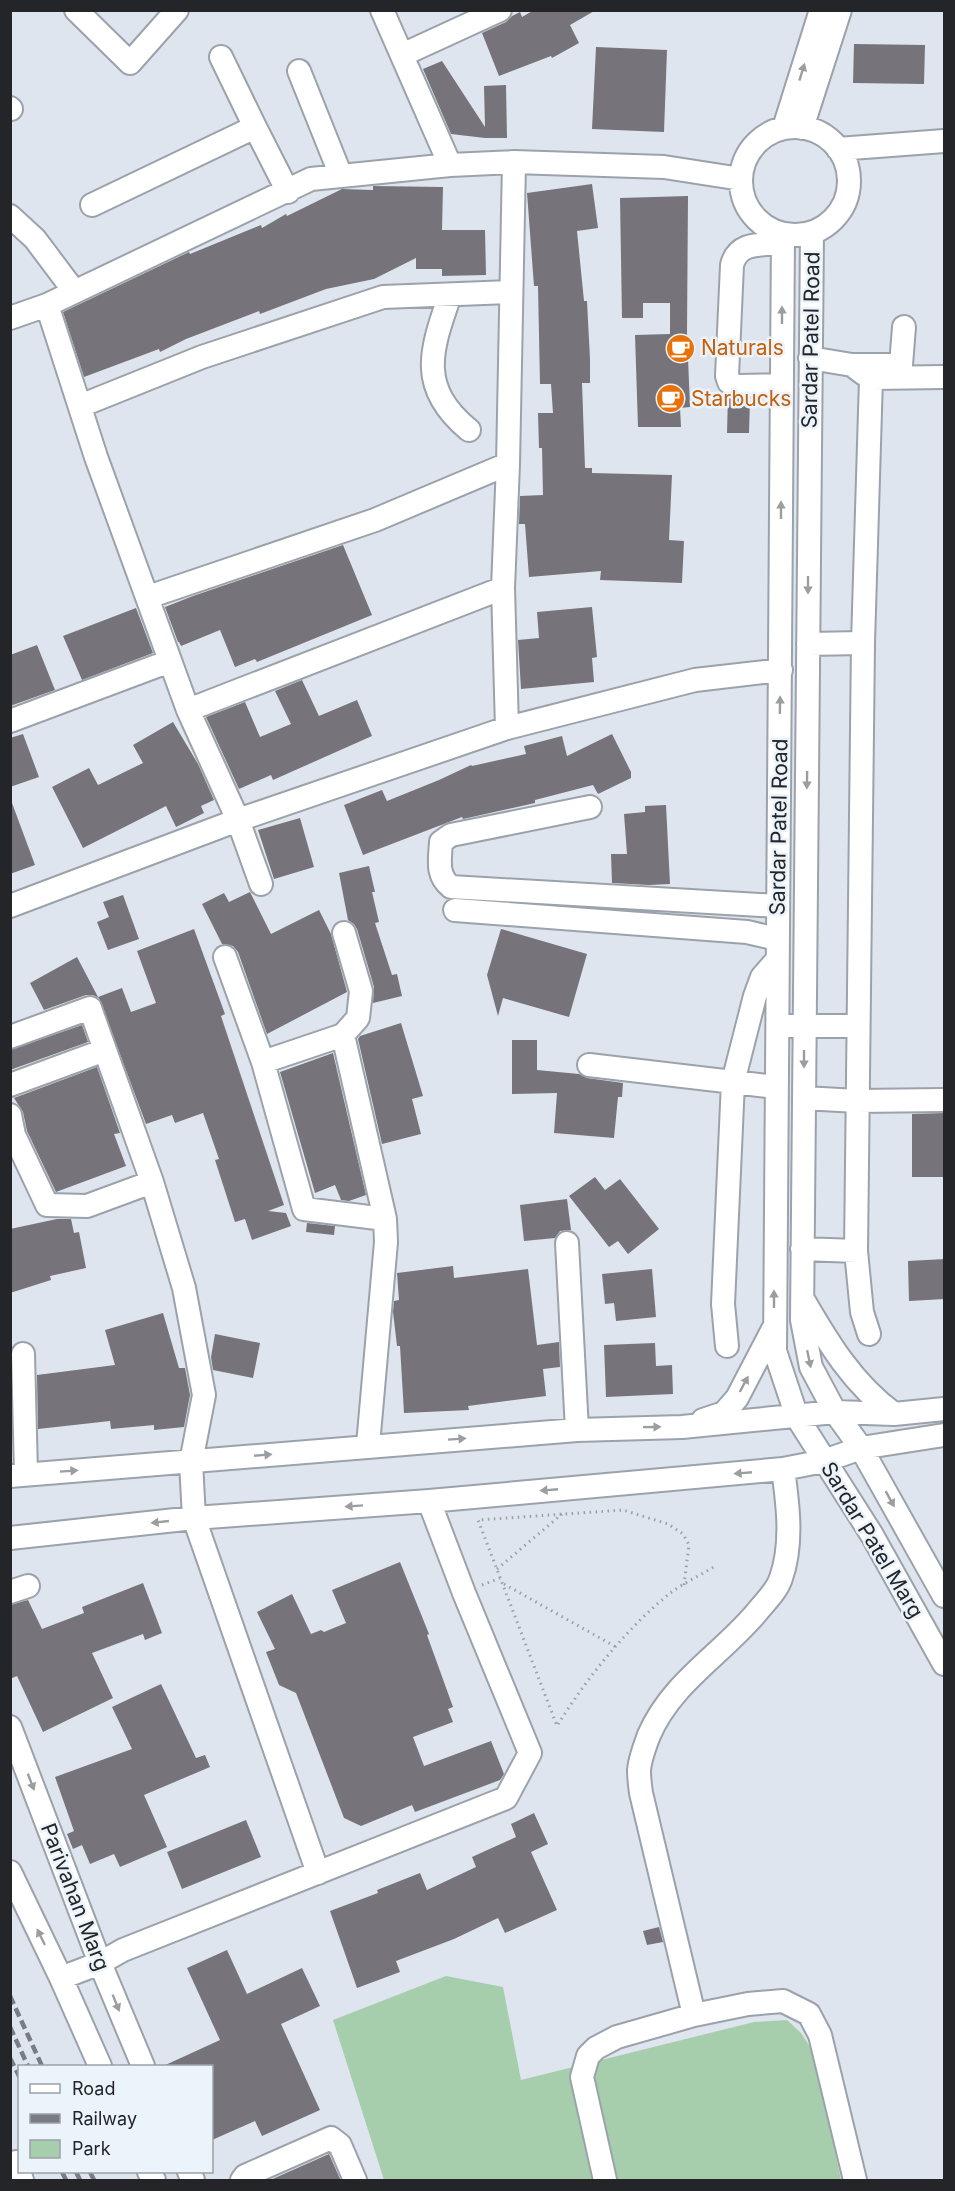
<svg xmlns="http://www.w3.org/2000/svg" width="955" height="2191" font-family="Inter,sans-serif">
<style>
.green{fill:#a6cead}
.building{fill:#76737b}
.lines{fill:none;stroke-linecap:round;stroke-linejoin:round}
.minor-casing{stroke:#9ba2aa;stroke-width:26}
.path{stroke:#9a9fa6;stroke-width:3;stroke-dasharray:1.5 4.5;stroke-linecap:butt}
.minor{stroke:#fff;stroke-width:22}
.rail{stroke:#797d83;stroke-width:4.5;stroke-dasharray:9 4.5;stroke-linecap:butt}
.oneway{fill:#9c9d9e}
.labels{text-anchor:middle;stroke-width:5;stroke-linejoin:round;paint-order:stroke}
.street-label{font-size:21px;fill:#232528;stroke:#ebf3fb}
.food-label{font-size:21px;fill:#c56008;stroke:#ebf3fb;text-anchor:start}
</style>
<rect width="100%" height="100%" fill="#dee5ee"/>
<path class="green" d="M 446,1976 L 503,1987 L 521,2080 L 754,2022 L 787,2020 L 801,2033 L 814,2053 L 841,2180 L 384,2180 L 333,2020 Z"/>
<path class="building" d="M 534,10 L 596,10 L 570,25 L 579,43 L 552,58 L 551,56 L 499,76 L 482,33 L 506,22 L 512,16 L 520,12 L 522,17 Z
M 854,44 L 925,45 L 924,84 L 853,83 Z
M 596,47 L 667,50 L 664,132 L 592,129 Z
M 442,61 L 485,127 L 484,86 L 506,85 L 507,138 L 485,138 L 451,134 L 423,69 Z
M 592,184 L 598,228 L 577,231 L 584,301 L 587,301 L 590,359 L 590,383 L 582,383 L 585,468 L 592,468 L 592,473 L 672,475 L 669,540 L 684,541 L 682,583 L 600,580 L 601,571 L 529,577 L 525,524 L 519,524 L 520,496 L 543,495 L 542,448 L 539,448 L 538,413 L 553,413 L 551,384 L 540,384 L 538,286 L 534,286 L 527,193 Z
M 373,186 L 443,187 L 442,230 L 485,230 L 486,275 L 442,276 L 442,269 L 416,269 L 416,258 L 374,279 L 326,289 L 260,314 L 259,311 L 186,339 L 160,352 L 159,349 L 84,377 L 63,312 L 189,252 L 190,254 L 261,225 L 262,228 L 286,214 L 287,216 L 342,189 L 373,190 Z
M 688,196 L 687,333 L 690,407 L 680,408 L 681,427 L 638,427 L 635,335 L 670,334 L 670,303 L 643,303 L 643,318 L 622,318 L 620,198 Z
M 728,396 L 737,399 L 750,399 L 749,433 L 727,433 Z
M 343,545 L 372,615 L 257,662 L 255,659 L 235,667 L 220,630 L 181,646 L 179,642 L 178,642 L 165,607 L 193,596 Z
M 592,607 L 597,657 L 592,658 L 594,682 L 521,689 L 518,640 L 539,638 L 537,612 Z
M 136,608 L 153,653 L 82,680 L 63,636 Z
M 37,645 L 55,690 L 10,706 L 10,655 Z
M 302,680 L 319,716 L 357,700 L 372,736 L 273,780 L 271,775 L 239,789 L 206,717 L 245,702 L 260,737 L 291,724 L 275,691 Z
M 173,722 L 198,764 L 214,800 L 201,806 L 204,813 L 176,827 L 166,806 L 83,848 L 52,787 L 89,768 L 98,785 L 143,763 L 133,745 Z
M 23,734 L 39,777 L 10,787 L 10,738 Z
M 612,734 L 631,772 L 631,778 L 598,794 L 593,785 L 535,800 L 535,803 L 463,819 L 462,817 L 363,855 L 344,805 L 382,790 L 387,801 L 439,780 L 471,765 L 472,766 L 526,754 L 524,746 L 562,736 L 567,756 Z
M 10,803 L 12,803 L 35,865 L 10,874 Z
M 666,805 L 670,884 L 649,885 L 612,883 L 611,854 L 627,854 L 624,814 L 645,812 L 645,806 Z
M 300,818 L 314,867 L 274,879 L 258,830 Z
M 369,866 L 375,892 L 372,892 L 379,922 L 375,923 L 392,975 L 397,974 L 402,996 L 373,1003 L 374,987 L 357,929 L 354,924 L 348,920 L 339,873 Z
M 250,892 L 271,934 L 319,910 L 331,934 L 347,992 L 267,1034 L 238,952 L 233,946 L 222,944 L 202,904 L 224,893 L 229,902 Z
M 123,895 L 139,939 L 108,950 L 97,922 L 109,917 L 103,902 Z
M 194,929 L 225,1014 L 221,1016 L 284,1205 L 268,1211 L 286,1213 L 291,1226 L 252,1240 L 245,1219 L 235,1222 L 215,1160 L 219,1159 L 203,1113 L 175,1123 L 172,1115 L 146,1124 L 99,998 L 93,995 L 86,995 L 44,1010 L 30,983 L 77,957 L 98,997 L 122,988 L 131,1012 L 156,1003 L 137,951 Z
M 501,929 L 587,954 L 569,1017 L 503,998 L 498,1016 L 487,975 Z
M 401,1023 L 423,1096 L 412,1099 L 421,1134 L 382,1144 L 358,1039 L 360,1036 Z
M 82,1025 L 88,1042 L 10,1070 L 10,1050 Z
M 512,1040 L 537,1040 L 537,1070 L 579,1074 L 587,1078 L 623,1083 L 622,1097 L 618,1097 L 614,1138 L 554,1133 L 557,1093 L 512,1094 Z
M 333,1053 L 366,1195 L 349,1201 L 341,1200 L 335,1185 L 315,1193 L 280,1072 Z
M 97,1067 L 120,1133 L 114,1134 L 126,1166 L 56,1192 L 27,1131 L 23,1112 L 14,1098 Z
M 945,1113 L 945,1177 L 912,1177 L 912,1114 Z
M 595,1177 L 605,1190 L 620,1179 L 659,1229 L 628,1254 L 618,1241 L 609,1247 L 569,1196 Z
M 567,1199 L 571,1230 L 560,1231 L 555,1238 L 524,1241 L 520,1205 Z
M 57,1219 L 71,1219 L 74,1233 L 79,1232 L 86,1268 L 50,1276 L 51,1280 L 10,1293 L 10,1229 Z
M 307,1223 L 335,1226 L 334,1235 L 306,1232 Z
M 945,1259 L 945,1299 L 909,1301 L 908,1261 Z
M 453,1266 L 454,1278 L 528,1269 L 537,1345 L 559,1342 L 560,1367 L 543,1369 L 546,1396 L 468,1406 L 469,1410 L 404,1413 L 400,1346 L 397,1346 L 393,1312 L 394,1301 L 399,1300 L 397,1273 Z
M 652,1269 L 656,1317 L 616,1321 L 614,1303 L 605,1304 L 602,1274 Z
M 163,1313 L 179,1368 L 185,1368 L 190,1395 L 184,1427 L 154,1430 L 154,1425 L 111,1429 L 110,1421 L 38,1429 L 37,1375 L 115,1365 L 105,1330 Z
M 215,1334 L 260,1343 L 253,1378 L 213,1370 L 211,1357 Z
M 655,1343 L 656,1366 L 672,1365 L 673,1394 L 606,1397 L 604,1345 Z
M 400,1562 L 429,1634 L 427,1635 L 453,1707 L 448,1709 L 453,1722 L 413,1737 L 424,1766 L 491,1741 L 504,1774 L 500,1780 L 415,1812 L 412,1805 L 361,1826 L 344,1818 L 296,1693 L 279,1685 L 266,1652 L 275,1649 L 257,1612 L 292,1594 L 311,1634 L 321,1630 L 324,1632 L 346,1623 L 332,1590 Z
M 143,1583 L 162,1633 L 145,1640 L 143,1634 L 92,1653 L 113,1698 L 43,1732 L 17,1676 L 10,1679 L 10,1605 L 28,1600 L 42,1629 L 84,1613 L 82,1607 Z
M 161,1684 L 196,1758 L 205,1755 L 210,1767 L 144,1795 L 167,1847 L 120,1867 L 114,1854 L 90,1864 L 82,1845 L 73,1849 L 67,1834 L 74,1831 L 55,1777 L 132,1749 L 112,1707 Z
M 534,1813 L 548,1844 L 531,1852 L 557,1910 L 505,1933 L 498,1918 L 454,1939 L 396,1961 L 400,1972 L 357,1988 L 330,1911 L 378,1893 L 377,1890 L 420,1873 L 427,1890 L 476,1867 L 472,1857 L 516,1837 L 511,1824 Z
M 246,1820 L 261,1857 L 182,1889 L 167,1852 Z
M 659,1927 L 663,1942 L 647,1945 L 643,1931 Z
M 227,1950 L 247,1994 L 302,1968 L 320,2006 L 281,2024 L 320,2110 L 262,2136 L 255,2121 L 212,2140 L 212,2067 L 161,2067 L 220,2040 L 187,1968 Z
M 329,2154 L 341,2181 L 268,2181 Z"/>
<g class="lines">
<defs>
<path id="minor" d="M 76,10 L 130,63 L 177,10
M 382,10 L 450,165
M 402,55 L 500,10
M 221,57 L 255,127
M 299,71 L 341,176
M 10,108 L 11,109
M741 181a54 54 0 1 1 108 0a54 54 0 1 1-108 0Z
M 784,128 L 821,10
M 802,128 L 840,10
M 838,149 L 944,141
M 92,205 L 255,127 L 288,192
M 10,216 L 35,239 L 74,291
M 812,233 L 802,1320 L 811,1367 L 835,1412 L 861,1448 L 944,1596
M 783,234 L 775,1351 L 797,1417 L 872,1535 L 944,1664
M 450,295 C 431,350 417,387 469,430
M 47,305 L 96,457 L 188,710 L 238,820 L 261,884
M 10,318 L 47,305 L 311,179 L 450,165 L 514,162 L 664,167 L 741,179
M 810,358 L 852,365 L 864,374
M 852,365 L 892,365
M 901,365 L 904,327
M 782,385 L 737,386 L 729,382 L 727,376 L 732,265 C 738,241 762,245 783,243
M 80,406 L 202,357 L 383,297 L 511,292
M 148,597 L 375,520 L 508,464
M 808,644 L 863,643
M 188,710 L 503,588
M 10,721 L 170,661
M 507,728 L 503,588 L 508,464 L 514,162
M 590,807 L 451,835 L 441,842 C 440,860 436,875 451,887 L 778,906
M 10,906 L 238,820 L 507,728 L 695,680 L 781,670
M 455,910 L 747,932 L 777,939
M 225,957 L 263,1062 L 304,1209 L 385,1219
M 790,1026 L 858,1026
M 343,1035 L 358,1018 L 361,991 L 344,933
M 10,1037 L 90,1008 L 152,1182 L 184,1288 L 204,1395 L 191,1462 L 194,1518 L 318,1873
M 263,1062 L 343,1035 L 385,1219 L 386,1242 L 368,1445
M 589,1065 L 776,1087
M 10,1085 L 105,1050
M 804,1098 L 857,1101 L 944,1100
M 10,1115 L 14,1135 L 47,1205 L 87,1206 L 152,1182
M 567,1243 L 577,1430
M 802,1249 L 856,1251
M 804,1301 C 829,1344 853,1384 894,1414
M 869,1334 L 862,1312 L 856,1251 L 863,643 L 871,378 L 944,377
M 727,1346 L 723,1304 L 733,1082 L 755,996 L 762,977 L 777,960
M 23,1354 L 26,1474
M 703,1420 L 724,1413 L 737,1398 L 773,1329
M 783,1469 C 788,1505 793,1544 781,1578 C 777,1591 765,1602 757,1612 C 721,1655 672,1682 649,1735 C 645,1746 640,1758 639,1770 C 639,1778 640,1786 641,1793 L 694,2015 L 748,2004 L 783,2001 L 809,2014 L 820,2035 L 855,2180
M 10,1476 L 577,1430 L 682,1427 L 835,1412 L 894,1414 L 944,1409
M 10,1538 L 194,1518 L 429,1501 L 783,1469 L 824,1461 L 861,1448 L 944,1435
M 10,1592 L 28,1586
M 10,1727 L 100,1963 L 143,2066
M 10,1872 L 61,1978 L 100,2066
M 61,1978 L 100,1963 L 123,1950 L 506,1798 L 530,1753 L 464,1593 L 429,1501
M 16,2162 L 22,2180
M 149,2172 L 154,2180
M 189,2172 L 193,2180
M 242,2180 L 245,2176 L 331,2138 L 340,2145 L 355,2180
M 605,2180 L 582,2077 L 588,2056 L 596,2048 L 617,2037 L 694,2015"/>
</defs>
<use href="#minor" class="minor-casing"/>
<path class="path" d="M 497,1569 L 562,1514
M 504,1584 L 616,1647
M 482,1585 L 500,1578
M 684,1585 L 689,1545 L 683,1534 L 668,1524 L 623,1510 L 478,1520 L 557,1726 C 586,1679 626,1629 669,1594 C 683,1583 701,1575 717,1565"/>
<use href="#minor" class="minor"/>
<path class="rail" d="M 10,1996 L 42,2066
M 10,2027 L 28,2066
M 10,2058 L 20,2078
M 62,2172 L 66,2180
M 76,2172 L 80,2180
M 90,2172 L 94,2180"/>
</g>
<defs><path id="oneway-solid" d="M-6-.8H1V-3.2L6.5 0L1 3.2V.8H-6Z" transform="scale(1.5)"/></defs>
<g class="oneway">
<use href="#oneway-solid" transform="translate(802 72) rotate(-73)"/>
<use href="#oneway-solid" transform="translate(782 315) rotate(-90)"/>
<use href="#oneway-solid" transform="translate(781 510) rotate(-90)"/>
<use href="#oneway-solid" transform="translate(808 585) rotate(90)"/>
<use href="#oneway-solid" transform="translate(780 705) rotate(-89)"/>
<use href="#oneway-solid" transform="translate(807 780) rotate(91)"/>
<use href="#oneway-solid" transform="translate(804 1059) rotate(90)"/>
<use href="#oneway-solid" transform="translate(774 1299) rotate(-90)"/>
<use href="#oneway-solid" transform="translate(809 1359) rotate(78)"/>
<use href="#oneway-solid" transform="translate(744 1384) rotate(-62)"/>
<use href="#oneway-solid" transform="translate(652 1427) rotate(-1)"/>
<use href="#oneway-solid" transform="translate(457 1439) rotate(-4)"/>
<use href="#oneway-solid" transform="translate(263 1455) rotate(-5)"/>
<use href="#oneway-solid" transform="translate(69 1471) rotate(-4)"/>
<use href="#oneway-solid" transform="translate(743 1473) rotate(175)"/>
<use href="#oneway-solid" transform="translate(549 1490) rotate(175)"/>
<use href="#oneway-solid" transform="translate(890 1499) rotate(61)"/>
<use href="#oneway-solid" transform="translate(354 1506) rotate(176)"/>
<use href="#oneway-solid" transform="translate(160 1522) rotate(174)"/>
<use href="#oneway-solid" transform="translate(31 1782) rotate(69)"/>
<use href="#oneway-solid" transform="translate(41 1937) rotate(-116)"/>
<use href="#oneway-solid" transform="translate(116 2003) rotate(68)"/>
</g>
<defs>
<symbol id="cafe-disc" viewBox="-11 -11 22 22"><circle r="9.5" fill="#e8710a" stroke="#ebf3fb"/><path d="M-5.5-4.5H6V0H3Q3 3.5 0 3.5H-2.5Q-5.5 3.5-5.5 0ZM3-3.2v2h1.7v-2ZM-6 4.5H4V6H-6Z" fill="#fff"/></symbol>
</defs>
<g fill-rule="evenodd">
<use href="#cafe-disc" x="664" y="332" width="33" height="33"/>
<use href="#cafe-disc" x="654" y="382" width="33" height="33"/>
</g>
<g class="labels">
<g class="street-label">
<text transform="translate(811 340) rotate(-89)" y="7">Sardar Patel Road</text>
<text transform="translate(779 827) rotate(-89)" y="7">Sardar Patel Road</text>
<text transform="translate(872 1540) rotate(59)" y="7">Sardar Patel Marg</text>
<text transform="translate(75 1897) rotate(69)" y="7">Parivahan Marg</text>
</g>
<g class="food-label">
<text x="701" y="355">Naturals</text>
<text x="691" y="406">Starbucks</text>
</g>
</g>
<rect width="955" height="2191" fill="none" stroke="#232528" stroke-width="24"/>
<rect x="18" y="2065" width="195" height="108" fill="#ebf3fb" stroke="#9ba1a7" stroke-width="1.5"/>
<rect x="30" y="2084" width="30" height="9" fill="#ffffff" stroke="#9ba1a7" stroke-width="1.5"/>
<text x="72" y="2095" font-size="18" fill="#232528">Road</text>
<rect x="30" y="2114" width="30" height="9" fill="#797d83" stroke="#9ba1a7" stroke-width="1.5"/>
<text x="72" y="2125" font-size="18" fill="#232528">Railway</text>
<rect x="30" y="2140" width="30" height="18" fill="#a6cead" stroke="#9ba1a7" stroke-width="1.5"/>
<text x="72" y="2155" font-size="18" fill="#232528">Park</text>
</svg>
